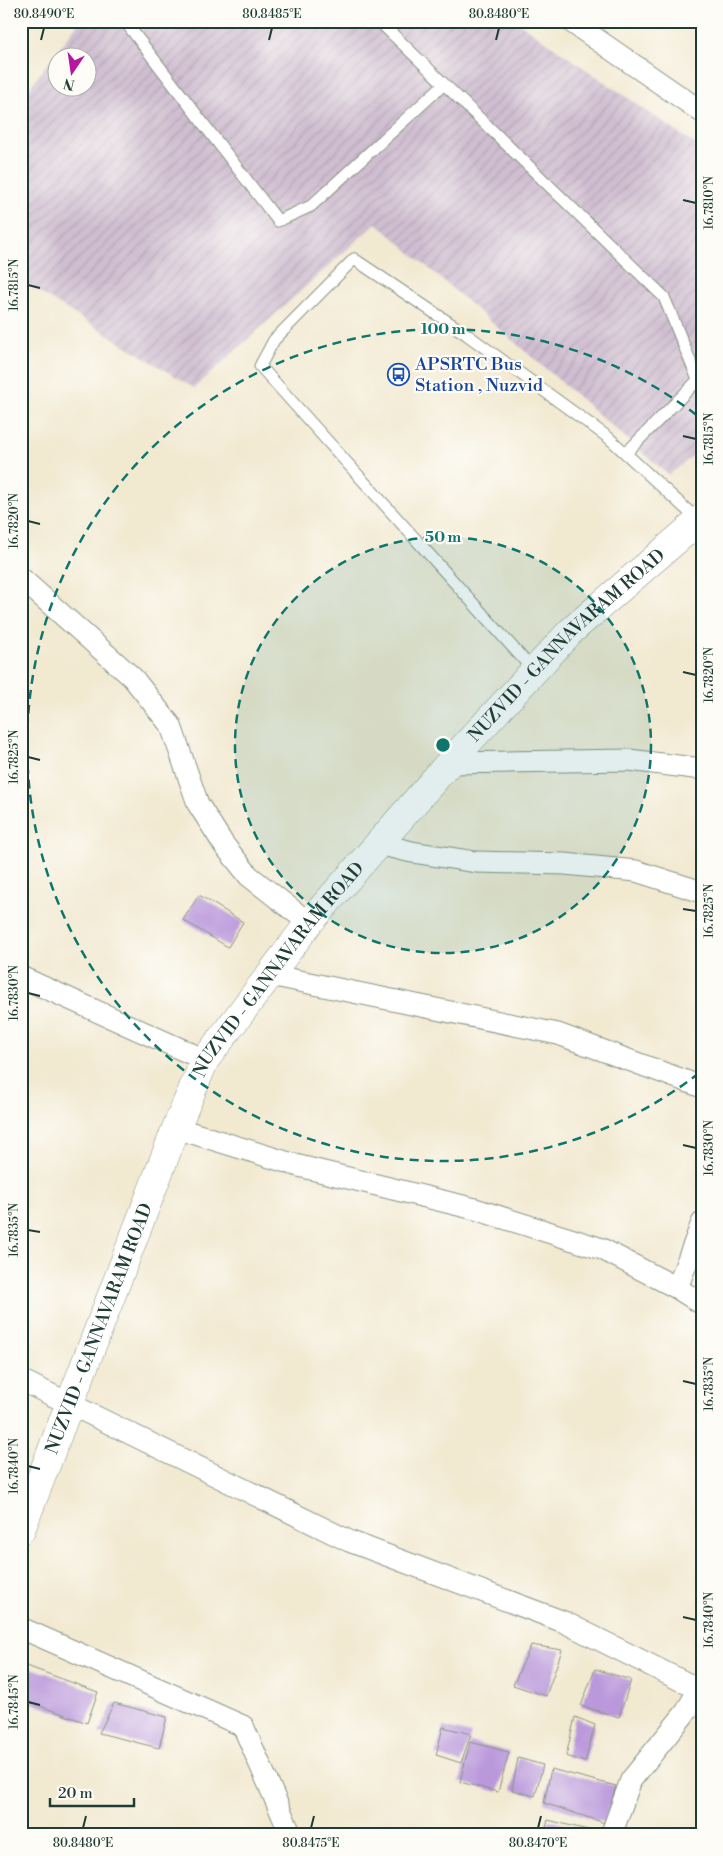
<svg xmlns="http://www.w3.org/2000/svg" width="723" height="1856" font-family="'Libre Bodoni',serif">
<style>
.industrial{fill:url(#industrial-furrows);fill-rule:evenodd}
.building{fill:#ba98db}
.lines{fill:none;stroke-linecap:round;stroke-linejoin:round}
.service-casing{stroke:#889382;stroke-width:13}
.minor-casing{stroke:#889382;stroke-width:23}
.primary-casing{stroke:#889382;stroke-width:29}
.service{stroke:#fff;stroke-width:11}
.minor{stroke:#fff;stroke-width:21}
.primary{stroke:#fff;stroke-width:28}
.ticks{fill:none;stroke:#1f3d34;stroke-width:2}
.ring{fill:none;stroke:#0f766e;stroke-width:2.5;stroke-dasharray:9 6}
.labels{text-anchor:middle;stroke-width:4.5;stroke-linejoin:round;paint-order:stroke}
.transit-label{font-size:18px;fill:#164399;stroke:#fdfcf7;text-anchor:start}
.street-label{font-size:18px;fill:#1f3d34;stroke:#fdfcf7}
.centre{fill:#0f766e;stroke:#fdfcf7;stroke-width:2.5}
.ring-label{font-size:15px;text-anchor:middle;font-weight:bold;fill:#0f766e;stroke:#fdfcf7;stroke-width:4.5;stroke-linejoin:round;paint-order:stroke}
.neatline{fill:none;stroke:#1f3d34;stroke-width:2}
.ticks-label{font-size:12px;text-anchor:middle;fill:#1f3d34}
</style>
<defs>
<pattern id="industrial-furrows" width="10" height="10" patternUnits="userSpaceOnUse" patternTransform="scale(1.25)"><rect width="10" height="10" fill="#cfbdd0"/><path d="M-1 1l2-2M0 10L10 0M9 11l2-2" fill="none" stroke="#b1a3b3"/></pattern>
</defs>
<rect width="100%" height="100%" fill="#fdfcf7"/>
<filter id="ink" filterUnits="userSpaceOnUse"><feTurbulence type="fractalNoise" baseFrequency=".02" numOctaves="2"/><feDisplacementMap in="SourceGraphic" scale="10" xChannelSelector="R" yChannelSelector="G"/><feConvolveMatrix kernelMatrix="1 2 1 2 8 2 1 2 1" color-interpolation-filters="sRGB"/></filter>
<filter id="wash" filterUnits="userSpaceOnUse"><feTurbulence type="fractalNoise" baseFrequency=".0096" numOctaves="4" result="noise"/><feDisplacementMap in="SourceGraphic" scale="20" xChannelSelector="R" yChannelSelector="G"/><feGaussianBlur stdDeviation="1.12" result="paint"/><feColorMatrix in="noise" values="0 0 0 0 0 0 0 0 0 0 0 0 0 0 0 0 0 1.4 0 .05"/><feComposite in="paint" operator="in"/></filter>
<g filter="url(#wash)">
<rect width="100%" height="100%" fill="#f2e9d1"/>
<path class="industrial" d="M 80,21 L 516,21 L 702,149 L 702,448 L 669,475 L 376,223 L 194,388 L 21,281 L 21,99 ZM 58,58 L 88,58 L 88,88 L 58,88 Z"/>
<g id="blocks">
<path class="building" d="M 199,895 L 243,922 L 228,947 L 183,920 Z
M 531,1645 L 562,1650 L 546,1696 L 513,1685 Z
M 21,1664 L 98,1692 L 87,1723 L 21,1699 Z
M 595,1669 L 631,1680 L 619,1717 L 581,1706 Z
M 114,1703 L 167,1717 L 159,1748 L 99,1733 Z
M 575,1717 L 595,1725 L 585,1762 L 566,1756 Z
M 443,1727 L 471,1734 L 461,1763 L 436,1755 Z
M 470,1742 L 509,1752 L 498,1792 L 460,1782 Z
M 518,1758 L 543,1765 L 535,1796 L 512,1790 Z
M 551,1769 L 616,1786 L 605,1823 L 544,1803 Z
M 548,1820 L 604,1834 L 604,1835 L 544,1835 Z"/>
</g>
</g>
<g filter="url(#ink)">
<use href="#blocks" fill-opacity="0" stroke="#889382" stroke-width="1"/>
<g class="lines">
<defs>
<path id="service" d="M 136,21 L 130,28 L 278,221 L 311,206 L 444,84
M 379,21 L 664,297 L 698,380 L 626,453
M 534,671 L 260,366 L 274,340 L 354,259 L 466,334 L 609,438 L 699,521"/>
<path id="minor" d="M 570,21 L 702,112
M 21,578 L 133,678 L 171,726 L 198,804 L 224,845 L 249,876 L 309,923
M 449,763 L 629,760 L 702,769
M 378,844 L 412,852 L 476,862 L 565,864 L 636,871 L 702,892
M 270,975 L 558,1034 L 702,1087
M 21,977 L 205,1060
M 176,1128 L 299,1166 L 475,1209 L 602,1249 L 677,1288 L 702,1304
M 677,1288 L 702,1223
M 21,1380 L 349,1541 L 564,1622 L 702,1691
M 21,1628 L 243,1726 L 291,1835
M 611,1835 L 631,1780 L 686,1712 L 702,1683"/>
<g id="primary">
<path id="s1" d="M 21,1530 L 176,1128 L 205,1060 L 309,923 L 449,763 L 571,631 L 702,518"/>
</g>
</defs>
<use href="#service" class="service-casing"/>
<use href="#minor" class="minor-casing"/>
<use href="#primary" class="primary-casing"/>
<use href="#service" class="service"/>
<use href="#minor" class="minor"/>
<use href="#primary" class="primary"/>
</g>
</g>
<path class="ticks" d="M 41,40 L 44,28M 269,40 L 272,28M 496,40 L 499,28M 683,200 L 696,203M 28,285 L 40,288M 683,436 L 696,439M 28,521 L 40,524M 683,672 L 696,675M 28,757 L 40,760M 683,909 L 696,911M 28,993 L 40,996M 683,1145 L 696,1148M 28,1230 L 40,1232M 683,1381 L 696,1384M 28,1466 L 40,1469M 683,1617 L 696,1620M 28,1702 L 40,1705M 83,1828 L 86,1816M 311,1828 L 314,1816M 538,1828 L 541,1816"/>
<circle cx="443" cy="745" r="208" fill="#0f766e" fill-opacity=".12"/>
<g class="ring">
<circle cx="443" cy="745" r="208"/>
<path d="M699 1073A416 416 0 1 1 699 417"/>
</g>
<defs>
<symbol id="bus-ring" viewBox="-11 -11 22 22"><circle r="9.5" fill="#fdfcf7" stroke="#1a4fb4" stroke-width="1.5"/><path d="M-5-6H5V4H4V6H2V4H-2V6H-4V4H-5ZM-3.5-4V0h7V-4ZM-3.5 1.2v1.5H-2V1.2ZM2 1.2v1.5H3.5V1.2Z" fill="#1a4fb4"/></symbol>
</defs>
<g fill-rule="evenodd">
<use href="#bus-ring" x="386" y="362" width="25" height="25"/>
</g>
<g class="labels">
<g class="transit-label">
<text x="415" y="370">APSRTC Bus<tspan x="415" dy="21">Station , Nuzvid</tspan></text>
</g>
<g class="street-label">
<text dy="6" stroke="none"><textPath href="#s1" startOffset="1056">NUZVID - GANNAVARAM ROAD</textPath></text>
<text dy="6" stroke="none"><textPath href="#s1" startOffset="621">NUZVID - GANNAVARAM ROAD</textPath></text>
<text dy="6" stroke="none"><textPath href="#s1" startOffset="216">NUZVID - GANNAVARAM ROAD</textPath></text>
</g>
</g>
<circle cx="443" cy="745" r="8" class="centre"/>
<g class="ring-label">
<text x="443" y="334">100 m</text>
<text x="443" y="542">50 m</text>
</g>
<rect width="723" height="1856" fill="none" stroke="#fdfcf7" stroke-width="55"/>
<g transform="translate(72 72) rotate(193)"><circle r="24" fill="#fdfcf7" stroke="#a4b0a9"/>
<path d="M0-4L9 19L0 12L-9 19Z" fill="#b5179e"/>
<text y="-8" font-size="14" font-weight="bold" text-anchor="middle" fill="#1f3d34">N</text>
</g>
<path d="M50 1798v8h84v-8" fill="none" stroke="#1f3d34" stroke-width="2.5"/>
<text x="58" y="1798" font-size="15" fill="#1f3d34" stroke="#fdfcf7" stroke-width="4" paint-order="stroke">20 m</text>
<rect x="28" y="28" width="668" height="1800" class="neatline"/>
<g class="ticks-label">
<text x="44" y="18">80.8490°E</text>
<text x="272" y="18">80.8485°E</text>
<text x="499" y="18">80.8480°E</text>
<text transform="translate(709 203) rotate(-90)" y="4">16.7810°N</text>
<text transform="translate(14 285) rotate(-90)" y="4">16.7815°N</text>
<text transform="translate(709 439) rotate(-90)" y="4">16.7815°N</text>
<text transform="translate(14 521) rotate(-90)" y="4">16.7820°N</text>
<text transform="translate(709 675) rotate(-90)" y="4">16.7820°N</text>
<text transform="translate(14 757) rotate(-90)" y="4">16.7825°N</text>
<text transform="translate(709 911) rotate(-90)" y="4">16.7825°N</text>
<text transform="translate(14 993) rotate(-90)" y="4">16.7830°N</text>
<text transform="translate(709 1148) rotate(-90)" y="4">16.7830°N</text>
<text transform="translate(14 1230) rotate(-90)" y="4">16.7835°N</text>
<text transform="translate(709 1384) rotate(-90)" y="4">16.7835°N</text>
<text transform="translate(14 1466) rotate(-90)" y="4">16.7840°N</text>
<text transform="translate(709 1620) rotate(-90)" y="4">16.7840°N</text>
<text transform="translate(14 1702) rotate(-90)" y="4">16.7845°N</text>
<text x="83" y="1847">80.8480°E</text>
<text x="311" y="1847">80.8475°E</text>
<text x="538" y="1847">80.8470°E</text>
</g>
</svg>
